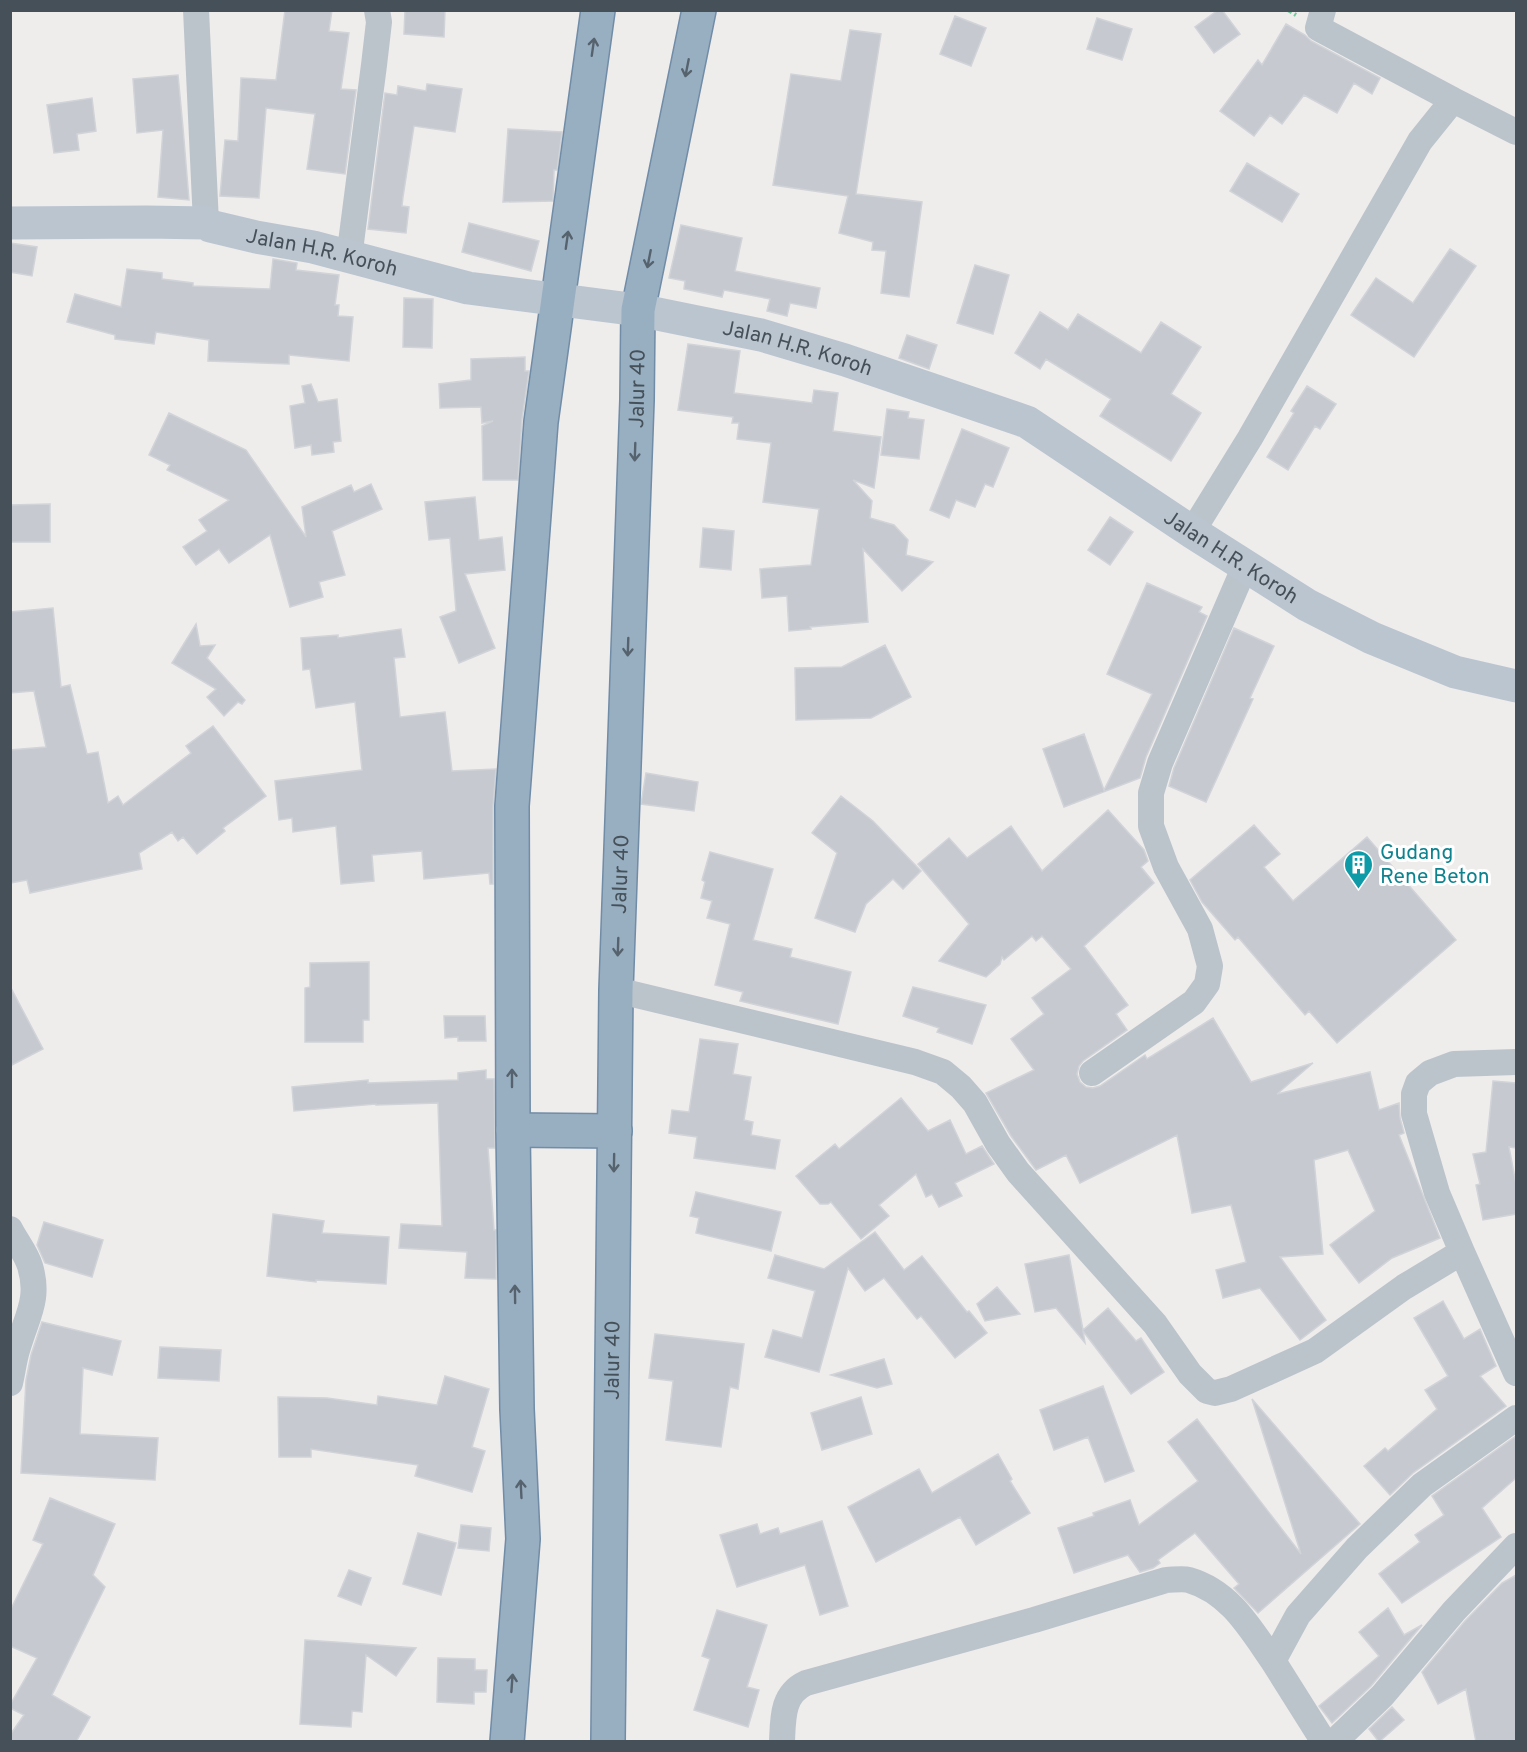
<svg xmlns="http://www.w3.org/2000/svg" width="1527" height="1752" font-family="Overpass,sans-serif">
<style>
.building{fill:#c6c9cf;stroke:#d0d3d8;stroke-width:1.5}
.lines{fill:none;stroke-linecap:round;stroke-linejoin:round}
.trunk-casing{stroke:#708ca6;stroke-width:36}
.path{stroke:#74c99c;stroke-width:4;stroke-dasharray:4.5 3;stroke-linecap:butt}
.minor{stroke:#bbc4cb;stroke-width:26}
.secondary{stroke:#bac5d0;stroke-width:33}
.trunk{stroke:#98afc2;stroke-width:33}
.oneway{stroke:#56636e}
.labels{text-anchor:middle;stroke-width:6;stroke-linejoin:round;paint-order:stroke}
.street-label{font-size:21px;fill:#455059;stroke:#fff}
.culture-label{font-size:21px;fill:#0d838f;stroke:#fff;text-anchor:start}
</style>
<rect width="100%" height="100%" fill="#efecec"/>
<path class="building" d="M 285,10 L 332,10 L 329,31 L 349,33 L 341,89 L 356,90 L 345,174 L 307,169 L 315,114 L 266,108 L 259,198 L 220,196 L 225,140 L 238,141 L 241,78 L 276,80 Z
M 405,10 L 445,10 L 444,37 L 404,34 Z
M 1218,10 L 1222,10 L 1240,34 L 1214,53 L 1195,27 Z
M 955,16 L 986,28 L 971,66 L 940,54 Z
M 1097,18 L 1132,29 L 1122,60 L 1087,49 Z
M 1286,24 L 1305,35 L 1311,41 L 1380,78 L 1372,94 L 1354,83 L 1337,113 L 1304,95 L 1282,124 L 1270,115 L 1254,136 L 1220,111 L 1258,60 L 1262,65 Z
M 850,30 L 881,34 L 856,194 L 922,202 L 909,297 L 881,293 L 886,251 L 872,250 L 873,242 L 839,233 L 848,196 L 773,185 L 791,74 L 841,81 Z
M 178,75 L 183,128 L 189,200 L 158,197 L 163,130 L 137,133 L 133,79 Z
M 427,84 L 462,89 L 455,132 L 414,126 L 403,197 L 402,206 L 409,207 L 406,233 L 368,229 L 385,93 L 397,95 L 398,86 L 426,91 Z
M 92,98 L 96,131 L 77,134 L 79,150 L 54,153 L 47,105 Z
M 508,129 L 562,132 L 557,170 L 554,170 L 553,201 L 503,202 Z
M 1247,163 L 1299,194 L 1282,222 L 1230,191 Z
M 469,223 L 539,241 L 531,271 L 462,252 Z
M 681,225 L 742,238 L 735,271 L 820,288 L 816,308 L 790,303 L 787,316 L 767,311 L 770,299 L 724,290 L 722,297 L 684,289 L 685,281 L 669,278 Z
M 10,243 L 37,247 L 32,276 L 10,272 Z
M 1450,249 L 1476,266 L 1414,357 L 1351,315 L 1376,278 L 1413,303 Z
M 273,259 L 297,263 L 296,270 L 339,275 L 335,305 L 339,305 L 338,316 L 353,317 L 349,361 L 289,355 L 289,364 L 208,361 L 209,340 L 156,332 L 154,344 L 115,339 L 115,335 L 67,322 L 75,294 L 121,307 L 127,269 L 162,273 L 162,279 L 193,283 L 193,286 L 270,289 Z
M 975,265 L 1009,275 L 993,334 L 957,323 Z
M 404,298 L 433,299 L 432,348 L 403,347 Z
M 1040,312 L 1068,330 L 1078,314 L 1141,353 L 1161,322 L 1201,347 L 1171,394 L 1201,413 L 1171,461 L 1100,416 L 1111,399 L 1046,359 L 1040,369 L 1015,353 Z
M 907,335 L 937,345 L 929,369 L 899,358 Z
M 688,344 L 740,351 L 734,393 L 812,403 L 814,390 L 838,393 L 833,431 L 881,437 L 874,488 L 853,480 L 872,501 L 870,518 L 894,525 L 908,540 L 906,555 L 933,562 L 902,591 L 863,549 L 868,622 L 810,627 L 811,629 L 789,631 L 787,596 L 762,598 L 760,569 L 811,565 L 819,509 L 763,502 L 771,443 L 737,439 L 739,423 L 732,423 L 733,417 L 678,410 Z
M 525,357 L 525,371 L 529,371 L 522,419 L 518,480 L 483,480 L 482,426 L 493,421 L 482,423 L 481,407 L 440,408 L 439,384 L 471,380 L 471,359 Z
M 311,384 L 318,402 L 337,399 L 341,441 L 333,442 L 334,452 L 312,455 L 311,445 L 295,448 L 290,406 L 305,403 L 302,386 Z
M 1307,386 L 1336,404 L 1320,429 L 1315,426 L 1288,470 L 1267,457 L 1294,413 L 1291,411 Z
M 887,409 L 909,412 L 908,418 L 924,420 L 919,459 L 881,455 Z
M 169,413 L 246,450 L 306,537 L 302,507 L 351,485 L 354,492 L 371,484 L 382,509 L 332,531 L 345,575 L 319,582 L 323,597 L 290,607 L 270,535 L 229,563 L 219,549 L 196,565 L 183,547 L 207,531 L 199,520 L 229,500 L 167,470 L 170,465 L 149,455 Z
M 962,429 L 1009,448 L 993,487 L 985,484 L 975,507 L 956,500 L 949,518 L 930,510 Z
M 475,497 L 479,540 L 502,537 L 505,570 L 465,574 L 495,648 L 459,663 L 440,617 L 456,611 L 450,538 L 429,540 L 425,502 Z
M 50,504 L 50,542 L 10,542 L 10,505 Z
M 1110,517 L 1133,532 L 1110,565 L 1088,550 Z
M 703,528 L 734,531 L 731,570 L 700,567 Z
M 1147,583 L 1202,607 L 1199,612 L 1207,616 L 1146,757 L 1140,778 L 1064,807 L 1043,749 L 1084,734 L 1104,790 L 1152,694 L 1107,674 Z
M 53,608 L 61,687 L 70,685 L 87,754 L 98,752 L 108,803 L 118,796 L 123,805 L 191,753 L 186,746 L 213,726 L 266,796 L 223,828 L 225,831 L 197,854 L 183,837 L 178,841 L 172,832 L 139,853 L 142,869 L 30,893 L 27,880 L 10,883 L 10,750 L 46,747 L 34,691 L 10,693 L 10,612 Z
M 196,624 L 200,646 L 215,645 L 207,658 L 245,700 L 242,704 L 238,702 L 224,716 L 207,697 L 216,689 L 172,663 Z
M 1234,628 L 1274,646 L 1250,698 L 1253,699 L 1206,802 L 1169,786 L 1174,768 Z
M 401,629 L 405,657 L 394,658 L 400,717 L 445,712 L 452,771 L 496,769 L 493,806 L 493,884 L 490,884 L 489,873 L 424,879 L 422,851 L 372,855 L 374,881 L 341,884 L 336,826 L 293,832 L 292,818 L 279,820 L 275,781 L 362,770 L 355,702 L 316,708 L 310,669 L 303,670 L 301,638 L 338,635 L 338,638 Z
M 885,645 L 911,697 L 871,718 L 796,720 L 795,668 L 842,667 Z
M 646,773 L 698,782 L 694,811 L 641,804 Z
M 841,796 L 873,821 L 921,871 L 903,889 L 893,879 L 866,904 L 855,932 L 815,918 L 837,853 L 812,833 Z
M 1108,810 L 1144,850 L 1148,861 L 1141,867 L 1154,883 L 1084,946 L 1128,1005 L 1116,1014 L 1127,1030 L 1083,1061 L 1079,1066 L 1077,1074 L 1080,1082 L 1086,1087 L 1093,1088 L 1100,1086 L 1145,1055 L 1147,1059 L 1213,1018 L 1251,1082 L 1313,1063 L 1277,1094 L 1370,1072 L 1379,1110 L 1399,1103 L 1400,1118 L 1404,1133 L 1399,1135 L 1440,1238 L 1392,1258 L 1359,1283 L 1330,1245 L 1375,1211 L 1348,1150 L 1314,1160 L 1323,1254 L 1280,1257 L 1326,1320 L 1300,1340 L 1260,1288 L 1223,1298 L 1216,1270 L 1246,1262 L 1231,1205 L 1192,1213 L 1177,1135 L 1080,1183 L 1066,1155 L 1036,1170 L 1011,1136 L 986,1093 L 1034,1070 L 1011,1039 L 1044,1014 L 1032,998 L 1071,969 L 1042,936 L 1036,941 L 1032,936 L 1004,960 L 1002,957 L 1000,964 L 986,977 L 939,961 L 969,924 L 918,864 L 949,838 L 967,858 L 1011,826 L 1042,871 Z
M 1254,825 L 1280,854 L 1264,867 L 1293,901 L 1367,837 L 1456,940 L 1337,1043 L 1309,1011 L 1305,1015 L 1238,937 L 1235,940 L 1202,902 L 1190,880 Z
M 710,852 L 773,869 L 753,940 L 792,949 L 790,957 L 851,972 L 838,1024 L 740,1001 L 743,992 L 715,985 L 730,924 L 707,918 L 712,901 L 701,898 L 705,882 L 702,880 Z
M 369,962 L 369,1020 L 363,1020 L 363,1042 L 305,1042 L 305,988 L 310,987 L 310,963 Z
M 10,986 L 43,1049 L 10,1066 Z
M 913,987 L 986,1005 L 972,1044 L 937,1032 L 939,1028 L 903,1016 Z
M 444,1016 L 485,1016 L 486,1041 L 458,1041 L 458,1037 L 445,1038 Z
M 700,1039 L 738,1044 L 733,1074 L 751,1077 L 744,1120 L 753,1122 L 751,1135 L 780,1140 L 775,1169 L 694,1158 L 697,1137 L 669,1133 L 672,1110 L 689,1112 Z
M 486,1070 L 486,1079 L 494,1079 L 495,1148 L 488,1148 L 494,1230 L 496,1230 L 496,1279 L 465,1278 L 467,1252 L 399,1248 L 401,1224 L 442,1226 L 438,1103 L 376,1105 L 376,1104 L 294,1111 L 292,1087 L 368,1080 L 368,1083 L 458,1080 L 458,1073 Z
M 1493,1081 L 1516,1083 L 1516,1148 L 1509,1147 L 1516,1184 L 1516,1214 L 1483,1220 L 1476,1185 L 1480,1184 L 1473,1154 L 1486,1152 Z
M 901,1098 L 928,1131 L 950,1120 L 966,1154 L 982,1146 L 994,1164 L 955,1183 L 962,1196 L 939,1207 L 932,1194 L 926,1197 L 916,1174 L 879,1205 L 889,1216 L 861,1239 L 831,1202 L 828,1204 L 820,1204 L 796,1176 L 835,1144 L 839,1149 Z
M 696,1192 L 781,1212 L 771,1251 L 696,1233 L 699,1218 L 690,1216 Z
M 273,1214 L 324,1221 L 322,1233 L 389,1237 L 386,1284 L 316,1280 L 316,1282 L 267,1276 Z
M 44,1222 L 103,1240 L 92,1277 L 45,1263 L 37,1245 Z
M 875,1232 L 904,1270 L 922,1256 L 967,1312 L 969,1311 L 987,1333 L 955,1358 L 921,1316 L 917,1319 L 884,1278 L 865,1291 L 848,1268 L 819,1372 L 765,1357 L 773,1330 L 802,1338 L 815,1291 L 768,1278 L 775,1255 L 824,1269 Z
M 1069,1255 L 1083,1330 L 1108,1308 L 1136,1341 L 1141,1338 L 1164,1372 L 1131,1394 L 1083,1331 L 1085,1343 L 1056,1308 L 1035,1312 L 1025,1264 Z
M 997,1287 L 1020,1314 L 985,1321 L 977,1304 Z
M 1443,1301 L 1464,1339 L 1480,1329 L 1496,1366 L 1480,1376 L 1506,1406 L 1413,1473 L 1390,1495 L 1364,1466 L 1385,1448 L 1388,1451 L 1437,1409 L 1425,1390 L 1448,1376 L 1414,1318 Z
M 42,1322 L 121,1341 L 112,1375 L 83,1368 L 80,1434 L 158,1438 L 155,1480 L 21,1473 L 26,1380 L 31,1355 Z
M 655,1334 L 744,1344 L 738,1389 L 730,1387 L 721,1447 L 666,1440 L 673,1381 L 649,1378 Z
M 160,1347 L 221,1350 L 219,1381 L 158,1378 Z
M 884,1359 L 892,1384 L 877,1388 L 831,1375 Z
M 445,1376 L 489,1389 L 472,1447 L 485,1451 L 472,1492 L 415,1476 L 418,1465 L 311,1449 L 311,1457 L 279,1457 L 278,1397 L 327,1398 L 377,1405 L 378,1396 L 437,1405 Z
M 1103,1386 L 1134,1471 L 1105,1482 L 1088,1437 L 1054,1450 L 1040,1410 Z
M 861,1397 L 872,1434 L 822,1450 L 811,1413 Z
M 1252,1399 L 1360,1524 L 1258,1613 L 1234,1588 L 1239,1584 L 1195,1533 L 1158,1560 L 1160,1563 L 1153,1568 L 1140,1572 L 1128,1555 L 1074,1573 L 1058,1528 L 1094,1516 L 1093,1513 L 1130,1500 L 1139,1525 L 1198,1481 L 1168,1442 L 1197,1419 L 1301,1554 Z
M 1516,1436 L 1516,1478 L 1482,1508 L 1501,1537 L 1402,1603 L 1379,1574 L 1420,1542 L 1415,1535 L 1444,1515 L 1432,1496 Z
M 998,1454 L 1012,1479 L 1010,1481 L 1030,1513 L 976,1545 L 960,1517 L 876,1562 L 848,1507 L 919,1469 L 932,1493 Z
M 50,1498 L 115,1524 L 93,1575 L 105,1587 L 52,1695 L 90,1717 L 76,1742 L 10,1742 L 10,1735 L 24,1715 L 10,1708 L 10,1705 L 37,1658 L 10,1646 L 10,1611 L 43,1544 L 33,1540 Z
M 822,1521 L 848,1606 L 820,1615 L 805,1565 L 737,1587 L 720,1535 L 757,1524 L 760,1534 L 778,1528 L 780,1534 Z
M 461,1525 L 491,1528 L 489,1551 L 458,1548 Z
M 418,1533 L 456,1543 L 441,1595 L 403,1584 Z
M 349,1570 L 371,1578 L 361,1605 L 338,1596 Z
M 1516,1575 L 1516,1742 L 1476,1742 L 1466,1689 L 1438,1704 L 1422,1672 L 1465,1621 L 1502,1583 Z
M 1388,1608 L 1404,1635 L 1422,1625 L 1371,1686 L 1332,1723 L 1319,1706 L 1379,1656 L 1359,1632 Z
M 717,1610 L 767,1625 L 747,1687 L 759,1690 L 748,1727 L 694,1710 L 710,1659 L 702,1656 Z
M 305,1640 L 349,1643 L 416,1648 L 396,1676 L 366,1655 L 362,1712 L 352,1711 L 351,1727 L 300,1724 Z
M 438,1658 L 475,1659 L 475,1670 L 487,1670 L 486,1692 L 474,1692 L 474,1704 L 437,1702 Z
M 1392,1707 L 1404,1720 L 1379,1742 L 1369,1729 Z"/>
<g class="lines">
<defs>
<g id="trunk">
<path d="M 513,1130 L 615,1131"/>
<path d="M 507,1742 L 523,1539 L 517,1409 L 513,1130 L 512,806 L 541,422 L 598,10"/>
<path id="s2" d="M 608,1742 L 616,990 L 637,400 L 638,310 L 699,10"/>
</g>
</defs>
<use href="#trunk" class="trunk-casing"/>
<path class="path" d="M 1288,10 L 1296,15"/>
<path class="minor" d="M 196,10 L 206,223
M 1323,10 L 1318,28 L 1453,100
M 349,258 L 374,65 L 379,22 L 377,10
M 1192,532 L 1250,438 L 1420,141 L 1453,100 L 1516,132
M 616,990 L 915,1062 L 943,1072 L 961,1087 L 975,1103 L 998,1144 L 1018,1172 L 1155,1324 L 1190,1374 L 1207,1391 L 1215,1393 L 1231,1389 L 1315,1351 L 1404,1287 L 1462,1252 L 1516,1373
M 1092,1073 L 1194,1002 L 1207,984 L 1210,966 L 1200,929 L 1166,867 L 1151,826 L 1151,793 L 1160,763 L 1245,566
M 10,1229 C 16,1241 26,1253 30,1266 C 40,1299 27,1316 18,1347 C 14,1358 13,1371 10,1383
M 1462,1252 L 1437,1193 L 1414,1114 L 1414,1094 L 1418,1083 L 1430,1073 L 1454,1064 L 1516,1062
M 782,1742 C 783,1718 782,1694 806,1683 L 1034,1620 L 1166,1580 C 1173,1580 1182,1578 1189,1580 C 1230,1592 1250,1628 1273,1661
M 1324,1742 L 1273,1661 L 1298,1615 L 1357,1548 L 1422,1485 L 1516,1418
M 1334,1742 L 1382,1696 L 1454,1611 L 1516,1546"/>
<path class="secondary" id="s1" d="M 10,223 L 147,222 L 206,223 L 210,226 L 256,237 L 313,247 L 468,288 L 638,310 L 761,335 L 845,360 L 1027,422 L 1192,532 L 1307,605 L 1372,638 L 1455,672 L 1516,686"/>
<use href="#trunk" class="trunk"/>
</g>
<defs><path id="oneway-shaft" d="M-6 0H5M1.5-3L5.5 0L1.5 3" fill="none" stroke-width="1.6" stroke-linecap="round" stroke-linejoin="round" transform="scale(1.5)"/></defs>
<g class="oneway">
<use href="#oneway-shaft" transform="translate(593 47) rotate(-82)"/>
<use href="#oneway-shaft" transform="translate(687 68) rotate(101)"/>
<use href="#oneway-shaft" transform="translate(567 240) rotate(-82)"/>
<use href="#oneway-shaft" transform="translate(649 259) rotate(101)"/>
<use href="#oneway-shaft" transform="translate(635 452) rotate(92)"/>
<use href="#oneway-shaft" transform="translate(628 647) rotate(92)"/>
<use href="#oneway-shaft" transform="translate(618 947) rotate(92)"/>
<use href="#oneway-shaft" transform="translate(512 1078) rotate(-90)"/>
<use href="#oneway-shaft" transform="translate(614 1163) rotate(91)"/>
<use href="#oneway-shaft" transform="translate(515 1294) rotate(-91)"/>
<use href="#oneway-shaft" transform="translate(521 1489) rotate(-93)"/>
<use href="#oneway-shaft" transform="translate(512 1683) rotate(-86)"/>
</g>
<defs>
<symbol id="building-pin" viewBox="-11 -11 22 30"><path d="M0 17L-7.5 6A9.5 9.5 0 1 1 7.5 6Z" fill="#0f9aa8" stroke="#fff"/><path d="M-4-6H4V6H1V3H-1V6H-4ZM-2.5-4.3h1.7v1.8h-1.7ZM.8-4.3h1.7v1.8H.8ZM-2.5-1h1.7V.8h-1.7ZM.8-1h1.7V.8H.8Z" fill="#fff"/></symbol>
</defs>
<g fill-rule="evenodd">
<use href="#building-pin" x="1342" y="848" width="33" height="45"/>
</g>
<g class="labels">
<g class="street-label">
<text dy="7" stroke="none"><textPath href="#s1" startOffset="316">Jalan H.R. Koroh</textPath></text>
<text dy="7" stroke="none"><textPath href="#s1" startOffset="802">Jalan H.R. Koroh</textPath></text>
<text dy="7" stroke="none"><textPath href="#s2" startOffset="1354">Jalur 40</textPath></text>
<text dy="7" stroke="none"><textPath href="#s1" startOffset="1288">Jalan H.R. Koroh</textPath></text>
<text dy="7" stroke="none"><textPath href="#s2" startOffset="868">Jalur 40</textPath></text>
<text dy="7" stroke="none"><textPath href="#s2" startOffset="382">Jalur 40</textPath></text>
</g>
<g class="culture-label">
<text x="1380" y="859">Gudang<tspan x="1380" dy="24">Rene Beton</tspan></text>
</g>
</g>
<rect width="1527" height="1752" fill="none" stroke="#455059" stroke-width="24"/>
</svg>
